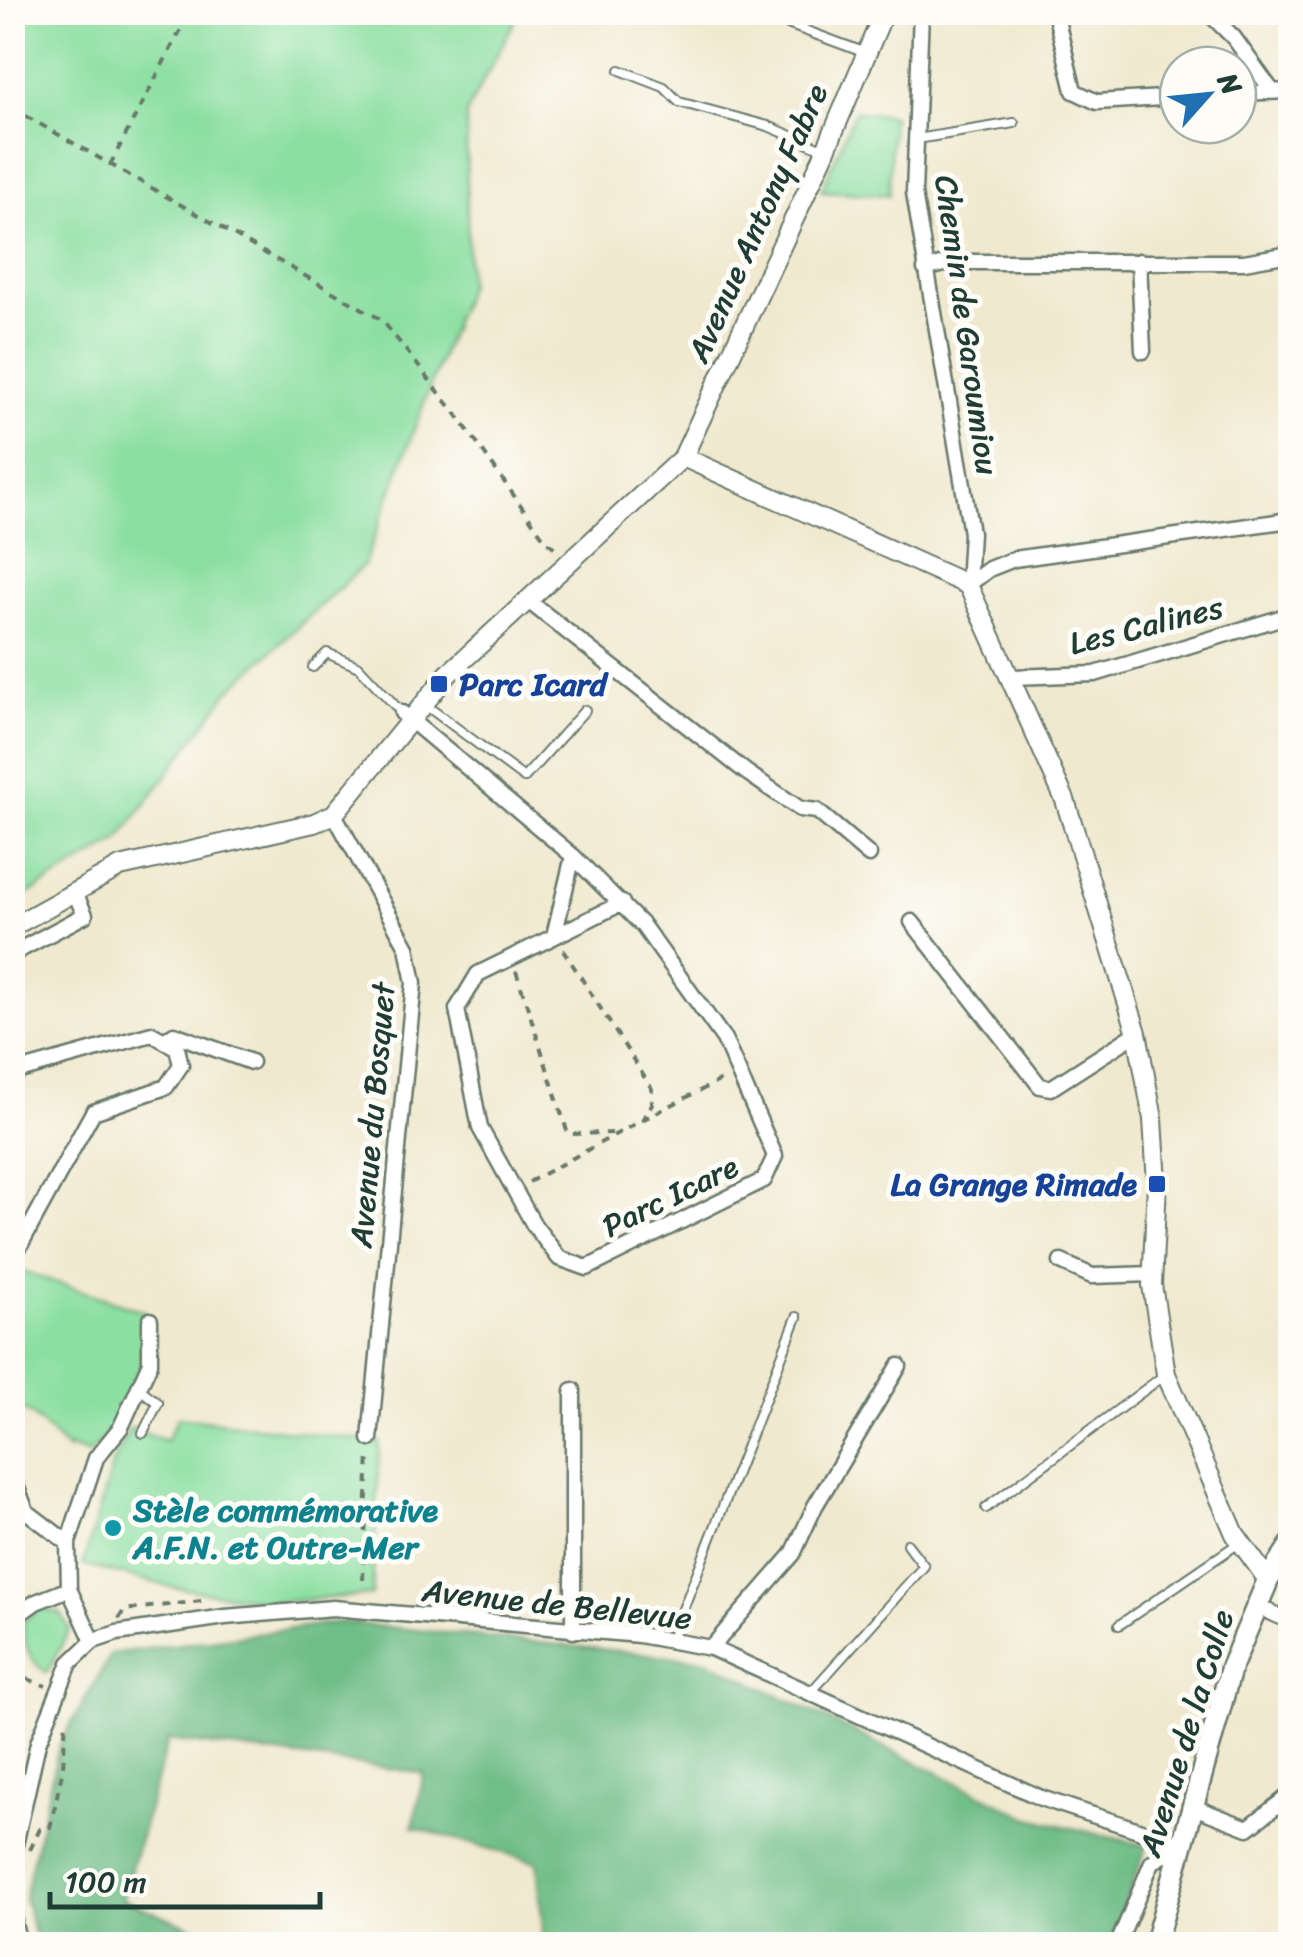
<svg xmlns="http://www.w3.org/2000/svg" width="1303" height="1957" font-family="Sriracha,sans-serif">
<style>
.green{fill:#8bdfa1;stroke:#558e6a;stroke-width:2.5}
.forest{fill:#70be87;stroke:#487e5e;stroke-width:2.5}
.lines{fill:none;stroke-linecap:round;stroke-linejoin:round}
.service-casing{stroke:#68796a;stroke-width:12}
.minor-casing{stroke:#68796a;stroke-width:19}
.tertiary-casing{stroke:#68796a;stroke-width:22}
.secondary-casing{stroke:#68796a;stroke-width:25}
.path{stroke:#68796a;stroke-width:4;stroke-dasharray:8 8;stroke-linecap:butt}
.service{stroke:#fff;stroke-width:8}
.minor{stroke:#fff;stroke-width:14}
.tertiary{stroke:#fff;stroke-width:18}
.secondary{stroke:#fff;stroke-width:20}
.transit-dot{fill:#1a4fb4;stroke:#fdfcf7;stroke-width:4}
.culture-dot{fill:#0f9aa8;stroke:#fdfcf7;stroke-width:4}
.labels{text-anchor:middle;stroke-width:10;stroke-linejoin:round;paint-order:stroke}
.street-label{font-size:32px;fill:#1f3d34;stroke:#fdfcf7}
.transit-label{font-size:32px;font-weight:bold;fill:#164399;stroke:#fdfcf7;text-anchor:start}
.culture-label{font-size:32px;font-weight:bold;fill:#0d838f;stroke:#fdfcf7;text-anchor:start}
</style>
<rect width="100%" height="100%" fill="#fdfcf7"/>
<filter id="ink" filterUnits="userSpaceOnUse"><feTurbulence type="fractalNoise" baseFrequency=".01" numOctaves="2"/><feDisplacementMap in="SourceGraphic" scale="20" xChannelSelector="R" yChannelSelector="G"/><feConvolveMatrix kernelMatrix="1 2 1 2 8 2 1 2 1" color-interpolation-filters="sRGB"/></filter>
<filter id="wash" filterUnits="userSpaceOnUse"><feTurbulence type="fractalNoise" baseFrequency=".0048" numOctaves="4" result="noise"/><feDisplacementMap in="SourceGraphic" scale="40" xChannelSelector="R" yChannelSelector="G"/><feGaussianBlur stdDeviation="2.25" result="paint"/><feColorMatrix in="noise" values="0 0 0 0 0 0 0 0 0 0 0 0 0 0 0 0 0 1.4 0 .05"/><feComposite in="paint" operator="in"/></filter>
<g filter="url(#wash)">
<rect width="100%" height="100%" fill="#f0e9cf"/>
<path class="green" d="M 13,12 L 519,13 L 466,114 L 468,284 L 364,565 L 229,691 L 118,841 L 13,903 Z
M 855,111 L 892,116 L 889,195 L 821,191 Z
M 15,1269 L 146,1312 C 147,1371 131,1413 89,1454 L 70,1447 L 68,1450 L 31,1414 L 13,1406 Z
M 178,1417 L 380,1442 L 372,1595 L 274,1602 L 172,1587 L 83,1565 L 114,1459 L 130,1428 L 166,1441 Z
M 40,1609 L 60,1613 L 70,1629 L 47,1673 C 28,1660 24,1644 23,1622 Z"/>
<path class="forest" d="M 340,1622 L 706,1660 L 1030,1818 L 1147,1846 L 1109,1944 L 544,1944 L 537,1862 L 413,1827 L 424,1773 L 168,1740 L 122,1899 L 233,1944 L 37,1944 L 24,1898 L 59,1746 L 111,1654 Z"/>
</g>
<g filter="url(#ink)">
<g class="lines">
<defs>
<path id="service" d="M 773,12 L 777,20 L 866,53
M 620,70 L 664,87 L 679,102 L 768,126 L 825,150
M 917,139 L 1014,123
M 313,667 L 327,653 L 359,667 L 402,713
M 424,704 L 524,778 L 585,710
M 140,1389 L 158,1403 L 143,1433
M 986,1508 L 1166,1374
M 1119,1625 L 1239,1543
M 671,1640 L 797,1317
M 811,1692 L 924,1566 L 907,1544"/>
<path id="minor" d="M 921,12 L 914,193 L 971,533 L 968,585
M 1055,12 L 1074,91 L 1097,102 L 1178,97
M 1208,12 L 1234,38 L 1272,91
M 1238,93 L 1290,91
M 1139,261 L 1143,351
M 925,269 L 952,262 L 1244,262 L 1290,254
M 968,585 L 989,569 L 1014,559 L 1290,520
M 527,600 L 746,772 L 800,809 L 817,811 L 869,855
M 1013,677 L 1095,674 L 1290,615
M 402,713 L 573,856 L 643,926 L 724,1039 L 775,1156 L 764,1180 L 587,1268 L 559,1258 L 534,1225 L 480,1128 L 457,1009 L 478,974 L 622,903
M 334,814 L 407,947 L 414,983 L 370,1439
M 912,922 L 1040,1086 L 1051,1088 L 1137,1033
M 554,936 L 573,856
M 12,954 L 85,915 L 75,893
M 167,1039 L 174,1034 L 251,1062
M 12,1073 L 152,1034 L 177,1048 L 181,1065 L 166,1087 L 93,1112 L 12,1260
M 1061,1262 L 1092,1276 L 1153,1274
M 573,1390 L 573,1631
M 12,1475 L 26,1511 L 68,1543 L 69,1589 L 93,1641
M 68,1543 L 96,1458 L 121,1427 L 150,1363 L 150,1320
M 1256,1606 L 1290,1621
M 12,1619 L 36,1602 L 69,1589
M 711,1648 L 793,1554 L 815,1506 L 899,1366
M 1191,1806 L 1248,1828 L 1290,1795
M 20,1944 L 14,1925 L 13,1854 L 38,1743 L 70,1663 L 93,1641 L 117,1633 L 225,1617 L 333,1608 L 639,1635 L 711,1648 L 1041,1798 L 1181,1844
M 1118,1944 L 1152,1862 L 1181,1845"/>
<path id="tertiary" d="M 683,457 L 968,585 L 1065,800 L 1137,1033 L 1153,1119 L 1157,1184 L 1152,1285 L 1166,1374 L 1235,1534 L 1268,1580
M 12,927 L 120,867 L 314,823 L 334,814 L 449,673 L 683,457 L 822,159 L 884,12"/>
<path id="secondary" d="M 1155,1944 L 1231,1668 L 1268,1580 L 1290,1546"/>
</defs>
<use href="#service" class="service-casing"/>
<use href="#minor" class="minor-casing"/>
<use href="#tertiary" class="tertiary-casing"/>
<use href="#secondary" class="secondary-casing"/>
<path class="path" d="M 12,108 L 382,320 L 457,415 L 546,541 L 557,549
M 110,165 L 190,12
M 516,971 L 568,1134 L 612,1133
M 642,1120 L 723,1079
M 529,1182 L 642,1120 L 652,1104 L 652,1089 L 562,948
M 363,1580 L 369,1454
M 119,1619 L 124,1610 L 202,1601 L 206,1606
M 12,1673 L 46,1686
M 30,1850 L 40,1829 L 50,1827 L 52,1820 L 63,1768 L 66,1718"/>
<use href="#service" class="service"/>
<use href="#minor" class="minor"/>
<use href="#tertiary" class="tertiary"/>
<use href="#secondary" class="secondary"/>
</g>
</g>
<g class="transit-dot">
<rect x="429" y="674" width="20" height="20" rx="5"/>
<rect x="1147" y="1174" width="20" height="20" rx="5"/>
</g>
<circle class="culture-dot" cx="113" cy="1528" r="10"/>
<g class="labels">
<g class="street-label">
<text transform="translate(757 223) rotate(-66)" y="11">Avenue Antony Fabre</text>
<text transform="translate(967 325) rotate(82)" y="11">Chemin de Garoumiou</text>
<text transform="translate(1146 625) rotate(-14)" y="11">Les Calines</text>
<text transform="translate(372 1115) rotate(-85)" y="11">Avenue du Bosquet</text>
<text transform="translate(670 1196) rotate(-26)" y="11">Parc Icare</text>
<text transform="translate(557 1604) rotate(6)" y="11">Avenue de Bellevue</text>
<text transform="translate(1186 1733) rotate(-73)" y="11">Avenue de la Colle</text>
</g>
<g class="transit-label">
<text x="459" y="695">Parc Icard</text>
<text x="1137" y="1195" text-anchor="end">La Grange Rimade</text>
</g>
<g class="culture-label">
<text x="133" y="1521">Stèle commémorative<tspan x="133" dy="37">A.F.N. et Outre-Mer</tspan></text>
</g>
</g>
<rect width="1303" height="1957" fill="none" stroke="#fdfcf7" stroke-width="50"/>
<g transform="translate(1208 95) rotate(63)"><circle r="48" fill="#fdfcf7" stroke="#a4b0a9" stroke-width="2.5"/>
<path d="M0-8L18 38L0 25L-18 38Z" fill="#1f6fb2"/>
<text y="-15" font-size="28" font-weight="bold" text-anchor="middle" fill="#1f3d34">N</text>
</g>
<path d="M50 1892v15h270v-15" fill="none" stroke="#1f3d34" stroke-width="5"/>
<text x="65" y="1892" font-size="30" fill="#1f3d34" stroke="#fdfcf7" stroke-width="8" paint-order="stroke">100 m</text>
</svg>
